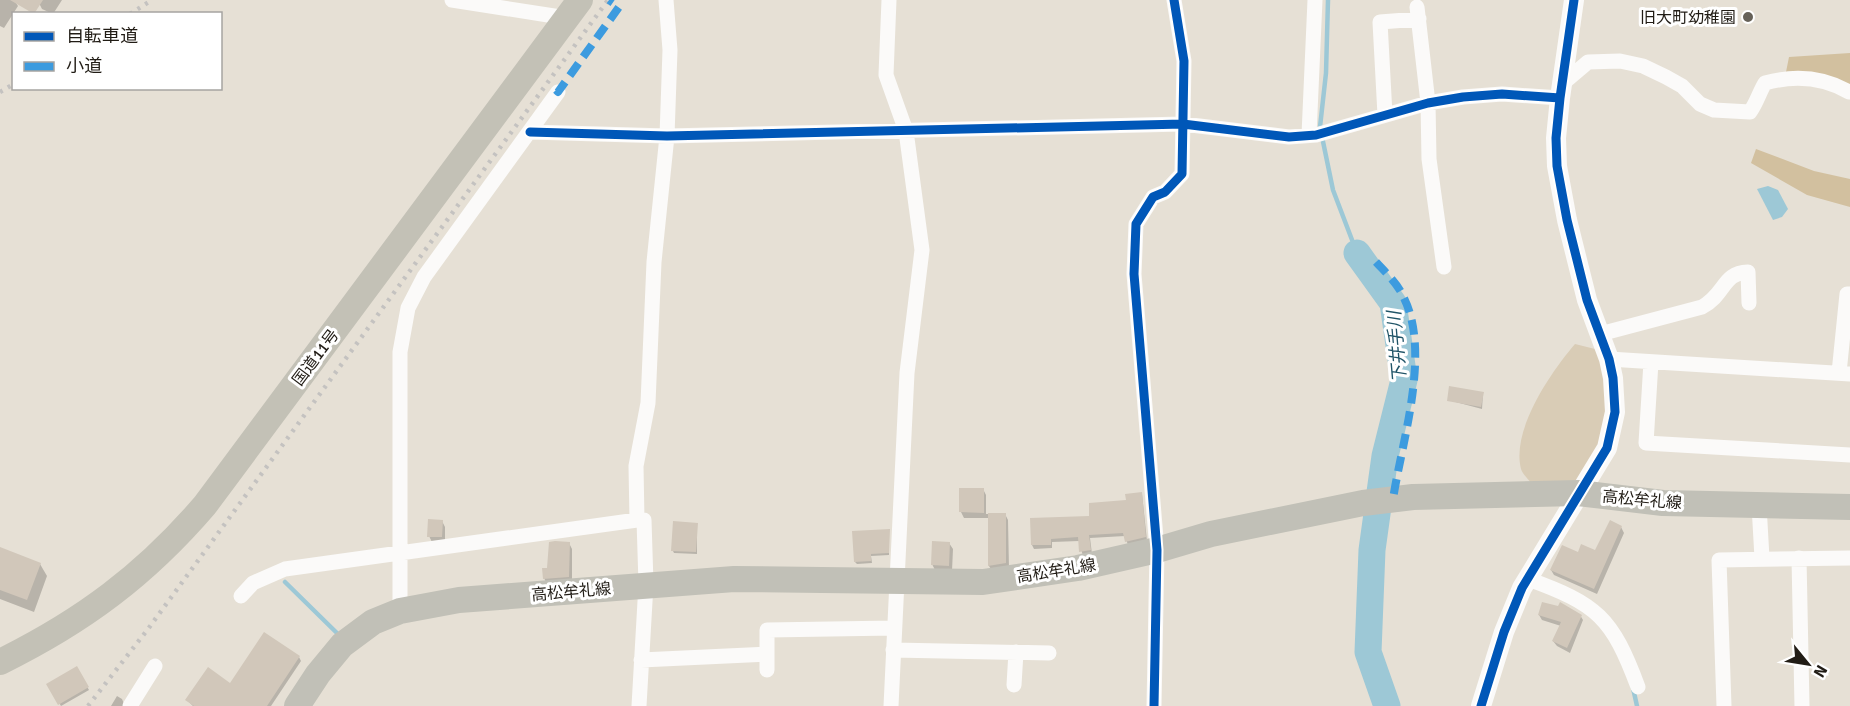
<svg xmlns="http://www.w3.org/2000/svg" width="1850" height="706" font-family="Signika,'Noto Sans JP',sans-serif">
<style>
.green{fill:#d9ccb6}
.forest{fill:#d2c09f}
.water{fill:#9dc8d6}
.shadow{fill:#0003}
.lines{fill:none;stroke-linecap:round;stroke-linejoin:round}
.stream{stroke:#9dc8d6;stroke-width:4.5}
.river{stroke:#9dc8d6;stroke-width:27}
.building{fill:#d1c7ba}
.minor{stroke:#fbfaf9;stroke-width:15}
.tertiary{stroke:#fbfaf9;stroke-width:20}
.primary{stroke:#c1c0b7;stroke-width:26}
.trunk{stroke:#c3c1b6;stroke-width:26}
.rail{stroke:#c4c2c0;stroke-width:4.5;stroke-dasharray:3 6;stroke-linecap:butt}
.quiet{stroke:#3c9bdf;stroke-width:8;stroke-dasharray:15 8;stroke-linecap:butt}
.cycleway-casing{stroke:#fff;stroke-width:13}
.cycleway{stroke:#0057b8;stroke-width:9}
.poi-dot{fill:#666158;stroke:#fff;stroke-width:2}
.labels{text-anchor:middle;stroke-width:6;stroke-linejoin:round;paint-order:stroke}
.poi-label{font-size:16px;fill:#211c15;stroke:#fff;text-anchor:end}
.street-label{font-size:16px;fill:#211c15;stroke:#fff}
.water-label{font-size:18px;font-style:italic;fill:#205467;stroke:#fff}
</style>
<rect width="100%" height="100%" fill="#e6e0d5"/>
<path class="green" d="M 1575,344 L 1603,351 L 1610,377 L 1602,447 L 1578,480 L 1535,487 C 1531,482 1523,475 1521,469 C 1511,430 1551,372 1575,344 Z"/>
<path class="forest" d="M 1850,53 L 1850,88 L 1786,72 L 1789,57 Z
M 1756,149 L 1814,171 L 1850,179 L 1850,207 L 1807,195 L 1751,163 Z"/>
<path class="water" d="M 1768,186 L 1778,190 L 1788,209 L 1782,217 L 1773,220 L 1757,189 Z"/>
<path class="shadow" d="M 0,0 L 14,0 L 18,6 L 4,28 L 0,26 Z
M 41,0 L 62,0 L 53,14 L 42,9 L 39,3 Z
M 1483,394 L 1482,409 L 1448,400 Z
M 961,489 L 983,489 L 986,495 L 986,514 L 1005,514 L 1008,520 L 1009,569 L 993,572 L 989,566 L 989,518 L 964,518 L 961,512 Z
M 1142,494 L 1147,541 L 1128,545 L 1125,536 L 1090,538 L 1092,554 L 1083,556 L 1079,541 L 1052,542 L 1052,548 L 1034,549 L 1032,545 Z
M 442,521 L 445,527 L 445,543 L 432,542 L 429,536 Z
M 697,524 L 697,554 L 674,553 L 673,551 Z
M 1621,527 L 1624,533 L 1597,594 L 1554,575 L 1551,570 L 1579,554 L 1596,552 Z
M 889,530 L 889,555 L 871,556 L 872,563 L 857,564 L 855,562 Z
M 569,543 L 572,549 L 572,582 L 547,584 L 544,578 Z
M 949,543 L 953,549 L 952,571 L 935,570 L 932,564 Z
M 0,548 L 40,564 L 47,576 L 34,612 L 0,599 Z
M 1539,615 L 1580,615 L 1583,620 L 1570,653 L 1557,646 L 1553,641 L 1561,626 L 1542,620 Z
M 299,657 L 301,661 L 271,706 L 193,706 L 187,700 Z
M 76,668 L 89,690 L 61,706 L 48,684 Z
M 117,696 L 122,699 L 125,706 L 111,706 Z"/>
<g class="lines">
<path class="stream" d="M 1328,0 L 1326,73 L 1320,127 L 1333,190 L 1357,253
M 285,582 L 341,637
M 1633,688 L 1637,706"/>
<path class="river" d="M 1357,253 L 1393,303 L 1404,380 L 1385,456 L 1372,550 L 1368,652 L 1387,706"/>
</g>
<path class="building" d="M 10,0 L 43,0 L 34,14 Z
M 1449,386 L 1484,392 L 1481,407 L 1447,401 Z
M 959,488 L 984,488 L 984,513 L 959,512 Z
M 1142,492 L 1146,537 L 1125,542 L 1123,533 L 1089,535 L 1091,550 L 1079,552 L 1078,537 L 1051,539 L 1051,545 L 1031,545 L 1030,518 L 1089,516 L 1089,503 L 1126,500 L 1125,494 Z
M 988,513 L 1006,513 L 1006,563 L 988,566 Z
M 428,519 L 443,520 L 442,537 L 427,537 Z
M 1610,520 L 1622,526 L 1594,589 L 1550,570 L 1562,545 L 1578,552 L 1581,544 L 1595,550 Z
M 673,521 L 698,523 L 696,552 L 671,551 Z
M 890,529 L 889,553 L 871,554 L 871,561 L 854,562 L 852,531 Z
M 555,541 L 570,542 L 569,577 L 543,579 L 542,568 L 547,568 L 549,542 Z
M 932,541 L 950,542 L 949,566 L 931,565 Z
M 0,547 L 41,563 L 27,600 L 0,590 Z
M 1542,602 L 1558,606 L 1560,602 L 1582,615 L 1567,648 L 1552,641 L 1561,622 L 1538,615 Z
M 264,632 L 300,656 L 267,706 L 194,706 L 185,700 L 208,667 L 230,683 Z
M 77,666 L 89,687 L 58,705 L 46,684 Z"/>
<g class="lines">
<path class="minor" d="M 452,0 L 567,18
M 889,0 L 886,75 L 906,131 L 922,250 L 907,373 L 891,706
M 1417,7 L 1428,103 L 1429,159 L 1444,267
M 1562,84 L 1588,62 L 1620,61 L 1643,66 L 1666,77 L 1682,86 L 1700,104 L 1714,110 L 1750,112 C 1757,102 1759,93 1765,83 C 1794,75 1823,77 1849,92
M 1385,115 L 1380,22 L 1419,19
M 530,132 L 667,136 L 1183,124 L 1289,137 L 1316,135 L 1428,103 L 1463,97 L 1502,94 L 1560,98
M 1309,135 L 1315,0
M 1600,334 L 1702,307 C 1726,294 1722,273 1748,272 L 1749,303
M 1609,359 L 1850,374
M 1651,362 L 1646,443 L 1850,455
M 1839,373 L 1847,294 L 1850,294
M 1759,505 L 1762,558
M 1799,558 L 1802,706
M 1528,579 C 1597,604 1612,617 1638,687
M 241,596 L 253,583 L 285,569 L 637,520
M 400,611 L 400,352 L 408,308 L 424,277 L 558,92
M 893,650 L 1049,653
M 641,660 L 767,654
M 767,670 L 767,630 L 894,628
M 1014,685 L 1016,652
M 130,706 L 155,666
M 639,706 L 646,584 L 644,520 L 637,520 L 636,466 L 648,403 L 654,262 L 667,136 L 670,50 L 666,0
M 1154,706 L 1157,550 L 1134,274 L 1136,224 L 1153,197 L 1165,192 L 1182,174 L 1184,61 L 1174,0
M 1724,706 L 1719,560 L 1850,558"/>
<path class="tertiary" d="M 1481,706 L 1504,632 L 1522,588 L 1607,448 L 1615,412 L 1613,378 L 1609,359 L 1587,300 L 1567,220 L 1557,166 L 1556,138 L 1560,98 L 1574,0"/>
<path class="primary" d="M 297,706 L 318,674 L 342,645 L 373,622 L 400,611 L 459,600 L 734,579 L 983,582 L 1078,568 L 1157,550 L 1211,534 L 1363,503 L 1413,497 L 1578,493 L 1663,503 L 1850,507"/>
<path class="trunk" d="M 0,662 C 83,621 145,575 205,505 L 580,0"/>
<path class="rail" d="M 130,14 L 152,0
M 0,92 L 14,84
M 88,706 L 148,629 L 608,0"/>
<path class="quiet" d="M 556,90 L 558,92 L 619,7 L 609,0
M 1376,262 C 1386,273 1398,284 1404,298 C 1431,353 1402,441 1393,499"/>
<defs>
<path id="cycleway" d="M 530,132 L 667,136 L 1183,124 L 1289,137 L 1316,135 L 1428,103 L 1463,97 L 1502,94 L 1560,98
M 1154,706 L 1157,550 L 1134,274 L 1136,224 L 1153,197 L 1165,192 L 1182,174 L 1184,61 L 1174,0
M 1481,706 L 1504,632 L 1522,588 L 1607,448 L 1615,412 L 1613,378 L 1609,359 L 1587,300 L 1567,220 L 1557,166 L 1556,138 L 1560,98 L 1574,0"/>
</defs>
<use href="#cycleway" class="cycleway-casing"/>
<use href="#cycleway" class="cycleway"/>
</g>
<circle class="poi-dot" cx="1748" cy="17" r="6"/>
<g class="labels">
<g class="poi-label">
<text x="1736" y="23">旧大町幼稚園</text>
</g>
<g class="street-label">
<text transform="translate(315 357) rotate(-53)" y="6">国道11号</text>
<text transform="translate(1642 499) rotate(5)" y="6">高松牟礼線</text>
<text transform="translate(1056 570) rotate(-9)" y="6">高松牟礼線</text>
<text transform="translate(571 591) rotate(-5)" y="6">高松牟礼線</text>
</g>
<g class="water-label">
<text transform="translate(1397 347) rotate(-95)" y="6">下井手川</text>
</g>
</g>
<rect x="12" y="12" width="210" height="78" fill="#ffffff" stroke="#a6a4a1" stroke-width="1.5"/>
<rect x="24" y="32" width="30" height="9" fill="#0057b8" stroke="#a6a4a1" stroke-width="1.5"/>
<text x="66" y="42" font-size="18" fill="#211c15">自転車道</text>
<rect x="24" y="62" width="30" height="9" fill="#3c9bdf" stroke="#a6a4a1" stroke-width="1.5"/>
<text x="66" y="72" font-size="18" fill="#211c15">小道</text>
<g transform="translate(1808 664) rotate(120)" stroke="#ffffff" stroke-width="4.5" paint-order="stroke">
<path d="M0-4.5L10 22L0 15L-10 22Z" fill="#211c15"/>
<text y="-9" font-size="16" font-weight="bold" text-anchor="middle" fill="#211c15">N</text>
</g>
</svg>
